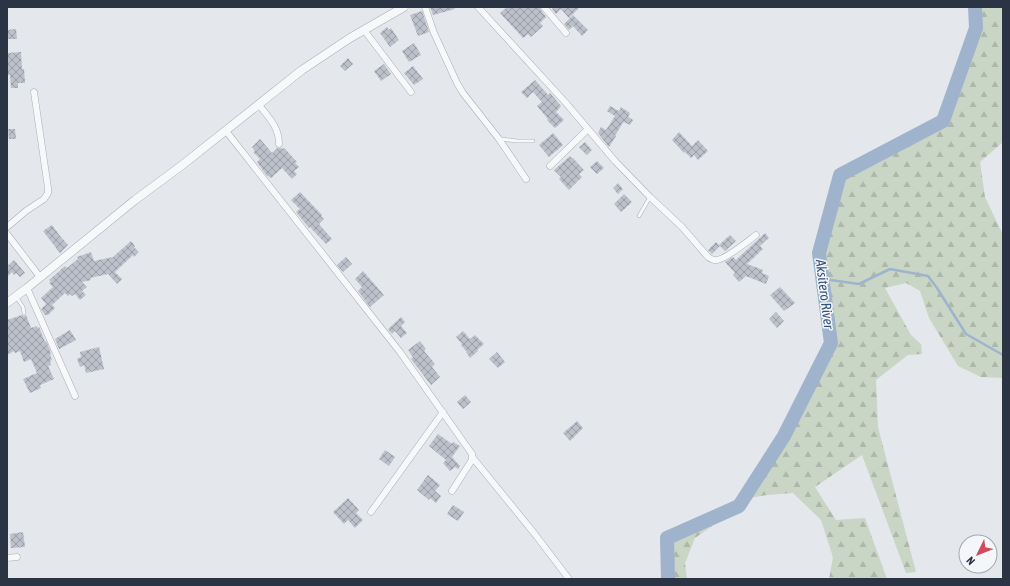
<svg xmlns="http://www.w3.org/2000/svg" width="1010" height="586" font-family="'Asap Condensed',sans-serif">
<style>
.forest{fill:url(#forest-firs)}
.lines{fill:none;stroke-linecap:round;stroke-linejoin:round}
.stream{stroke:#9fb4cc;stroke-width:2.5}
.river{stroke:#9fb4cc;stroke-width:14}
.building{fill:url(#building-cross-hatch)}
.service-casing{stroke:#a9aeb7;stroke-width:4}
.minor-casing{stroke:#a9aeb7;stroke-width:7}
.tertiary-casing{stroke:#a9aeb7;stroke-width:9}
.service{stroke:#f7f8fa;stroke-width:3}
.minor{stroke:#f7f8fa;stroke-width:6}
.tertiary{stroke:#f7f8fa;stroke-width:8}
.labels{text-anchor:middle;stroke-width:3;stroke-linejoin:round;paint-order:stroke}
.water-label{font-size:14px;font-style:italic;fill:#34527a;stroke:#f4f6f9}
</style>
<defs>
<pattern id="forest-firs" width="22" height="20" patternUnits="userSpaceOnUse"><rect width="22" height="20" fill="#c9d6c5"/><path d="M5 1l3.5 6h-7zM16 11l3.5 6h-7z" fill="#adb8ab"/></pattern>
<pattern id="building-cross-hatch" width="8" height="8" patternUnits="userSpaceOnUse"><rect width="8" height="8" fill="#bbc0ca"/><path d="M0 0l8 8M0 8l8-8" fill="none" stroke="#989da6"/></pattern>
</defs>
<rect width="100%" height="100%" fill="#e4e7ec"/>
<path class="forest" d="M 975,7 L 1003,7 L 1003,142 L 980,162 L 985,197 L 1003,235 L 1003,378 L 981,377 L 958,366 L 929,318 L 920,291 L 906,283 L 885,288 L 911,335 L 921,344 L 922,354 L 908,355 L 876,380 L 878,427 L 916,572 L 906,573 L 862,455 L 815,487 L 836,520 L 865,518 L 887,579 L 829,579 L 833,557 L 821,520 L 793,493 L 767,495 L 744,499 L 831,343 L 819,253 L 840,175 L 943,121 L 976,28 Z
M 739,507 L 695,538 L 685,563 L 687,579 L 668,579 L 667,538 Z"/>
<g class="lines">
<path class="stream" d="M 823,279 L 859,284 L 890,269 L 928,276 L 937,288 L 966,334 L 1003,355"/>
<path class="river" d="M 668,579 L 667,538 L 739,506 L 784,436 L 831,343 L 819,253 L 840,175 L 943,121 L 976,28 L 975,7"/>
</g>
<path class="building" d="M 430,7 L 454,7 L 455,9 L 433,15 Z
M 507,7 L 540,7 L 541,10 L 546,17 L 540,23 L 543,26 L 531,37 L 528,34 L 523,38 L 500,13 Z
M 554,7 L 580,7 L 569,18 L 561,9 L 556,14 L 552,9 Z
M 422,11 L 429,32 L 418,36 L 410,15 Z
M 573,15 L 588,30 L 582,36 L 573,26 L 569,30 L 564,24 Z
M 387,27 L 389,30 L 391,28 L 399,40 L 390,47 L 380,33 Z
M 16,29 L 17,39 L 7,39 L 7,30 Z
M 414,43 L 421,55 L 409,62 L 402,51 Z
M 21,52 L 22,69 L 24,69 L 25,83 L 18,83 L 18,88 L 11,88 L 10,75 L 7,75 L 7,53 Z
M 348,58 L 353,64 L 345,71 L 340,66 Z
M 384,64 L 391,74 L 381,81 L 374,71 Z
M 413,66 L 423,79 L 414,85 L 404,73 Z
M 535,80 L 548,95 L 550,93 L 561,106 L 556,112 L 564,120 L 555,128 L 547,120 L 548,119 L 537,106 L 542,102 L 533,92 L 527,98 L 521,92 Z
M 610,106 L 619,111 L 621,107 L 630,113 L 628,117 L 633,120 L 630,125 L 624,122 L 622,124 L 615,136 L 616,136 L 609,147 L 598,133 L 601,127 L 606,130 L 615,116 L 607,111 Z
M 8,129 L 15,129 L 16,139 L 9,139 Z
M 679,132 L 692,146 L 698,140 L 708,151 L 698,160 L 694,155 L 691,158 L 685,152 L 684,153 L 672,140 Z
M 553,133 L 563,145 L 549,157 L 539,145 Z
M 260,139 L 272,153 L 277,148 L 282,148 L 283,149 L 284,148 L 297,162 L 295,163 L 299,167 L 294,171 L 297,174 L 292,179 L 282,168 L 271,178 L 268,176 L 267,176 L 257,162 L 260,159 L 253,152 L 255,151 L 252,147 Z
M 585,142 L 592,150 L 587,155 L 579,147 Z
M 570,156 L 572,158 L 573,158 L 584,170 L 579,174 L 582,177 L 569,190 L 559,179 L 561,177 L 554,170 Z
M 597,161 L 604,168 L 597,174 L 590,167 Z
M 618,183 L 623,189 L 618,194 L 613,188 Z
M 300,192 L 322,215 L 321,216 L 324,219 L 319,224 L 332,239 L 326,244 L 310,227 L 309,228 L 296,212 L 300,209 L 291,200 Z
M 624,194 L 632,202 L 621,212 L 614,204 Z
M 52,225 L 60,236 L 68,245 L 60,253 L 43,231 Z
M 765,233 L 769,238 L 760,246 L 763,249 L 747,264 L 763,270 L 762,273 L 769,276 L 766,284 L 746,276 L 739,282 L 733,275 L 735,273 L 725,262 L 733,257 L 736,260 Z
M 730,235 L 736,241 L 725,251 L 719,245 Z
M 131,241 L 135,246 L 134,247 L 139,252 L 134,257 L 133,255 L 115,272 L 122,279 L 117,284 L 108,274 L 90,278 L 91,280 L 82,282 L 87,287 L 82,291 L 86,295 L 80,300 L 75,294 L 72,296 L 70,294 L 68,296 L 65,293 L 52,305 L 55,308 L 48,315 L 45,315 L 41,309 L 46,304 L 41,298 L 53,287 L 49,283 L 51,282 L 49,280 L 65,266 L 67,268 L 78,259 L 77,257 L 91,252 L 94,261 L 113,257 Z
M 716,242 L 720,246 L 712,254 L 708,250 Z
M 346,257 L 352,264 L 343,272 L 337,265 Z
M 14,260 L 25,273 L 20,277 L 16,273 L 14,275 L 12,272 L 7,277 L 7,266 Z
M 363,271 L 384,295 L 370,307 L 358,291 L 362,287 L 355,279 Z
M 780,287 L 795,303 L 784,311 L 770,295 Z
M 776,312 L 784,321 L 777,328 L 769,319 Z
M 22,315 L 24,316 L 26,315 L 31,328 L 37,326 L 37,328 L 39,327 L 45,342 L 45,341 L 47,343 L 51,353 L 50,354 L 52,360 L 50,361 L 51,365 L 48,366 L 54,379 L 40,385 L 41,388 L 30,393 L 23,379 L 37,373 L 31,359 L 24,362 L 20,351 L 15,353 L 14,351 L 7,355 L 7,320 Z
M 401,317 L 405,322 L 401,326 L 407,333 L 401,338 L 395,331 L 392,334 L 388,329 Z
M 70,330 L 76,340 L 59,349 L 55,339 Z
M 463,331 L 470,339 L 475,335 L 484,344 L 477,350 L 478,351 L 470,358 L 466,352 L 467,352 L 461,345 L 462,344 L 456,337 Z
M 420,341 L 426,349 L 424,351 L 435,364 L 432,367 L 440,377 L 431,385 L 411,359 L 413,357 L 408,350 Z
M 99,347 L 104,369 L 86,373 L 84,365 L 80,367 L 77,359 L 81,357 L 80,352 Z
M 497,352 L 505,362 L 498,368 L 489,359 Z
M 465,395 L 471,402 L 463,409 L 457,402 Z
M 577,421 L 583,428 L 570,441 L 563,433 Z
M 438,434 L 452,444 L 453,442 L 460,446 L 452,457 L 460,466 L 458,469 L 455,467 L 450,471 L 443,463 L 446,460 L 429,446 Z
M 385,450 L 395,457 L 389,466 L 379,459 Z
M 428,475 L 440,485 L 435,491 L 441,496 L 436,503 L 430,498 L 429,500 L 417,490 Z
M 348,498 L 359,510 L 356,513 L 363,520 L 355,528 L 348,520 L 344,524 L 333,512 Z
M 453,505 L 464,512 L 458,521 L 447,514 Z
M 23,532 L 25,547 L 11,548 L 10,534 Z"/>
<g class="lines">
<defs>
<path id="service" d="M 501,139 L 517,141 L 533,141
M 639,216 L 650,197
M 17,298 L 23,307 L 24,313"/>
<path id="minor" d="M 425,7 L 434,33 L 457,83 L 463,93 L 499,139 L 526,179
M 478,7 L 566,103 L 615,161 L 650,197 L 682,227 L 708,257 C 711,259 714,261 717,260 C 726,259 748,241 756,235
M 544,7 L 566,33
M 364,30 L 411,92
M 259,105 C 269,118 279,127 279,144
M 226,131 L 400,352 L 472,454 L 472,460 L 452,491
M 550,166 L 588,129
M 7,227 L 26,211 L 44,199 L 48,193 L 48,188 L 34,92
M 7,234 L 40,277
M 27,288 L 75,396
M 473,458 L 534,533 L 569,579
M 371,512 L 443,412
M 7,558 L 17,557"/>
<path id="tertiary" d="M 7,303 L 27,288 L 135,200 L 181,166 L 302,70 L 350,38 L 404,7"/>
</defs>
<use href="#service" class="service-casing"/>
<use href="#minor" class="minor-casing"/>
<use href="#tertiary" class="tertiary-casing"/>
<use href="#service" class="service"/>
<use href="#minor" class="minor"/>
<use href="#tertiary" class="tertiary"/>
</g>
<g class="labels">
<g class="water-label">
<text transform="translate(825 294) rotate(83)" y="5">Aksitero River</text>
</g>
</g>
<rect width="1010" height="586" fill="none" stroke="#2b3445" stroke-width="16"/>
<g transform="translate(978 554) rotate(227)"><circle r="19" fill="#f4f6f9" stroke="#a4a8b1"/>
<path d="M0-3L7 15L0 10L-7 15Z" fill="#d1495b"/>
<text y="-6" font-size="11" font-weight="bold" text-anchor="middle" fill="#2b3445">N</text>
</g>
</svg>
